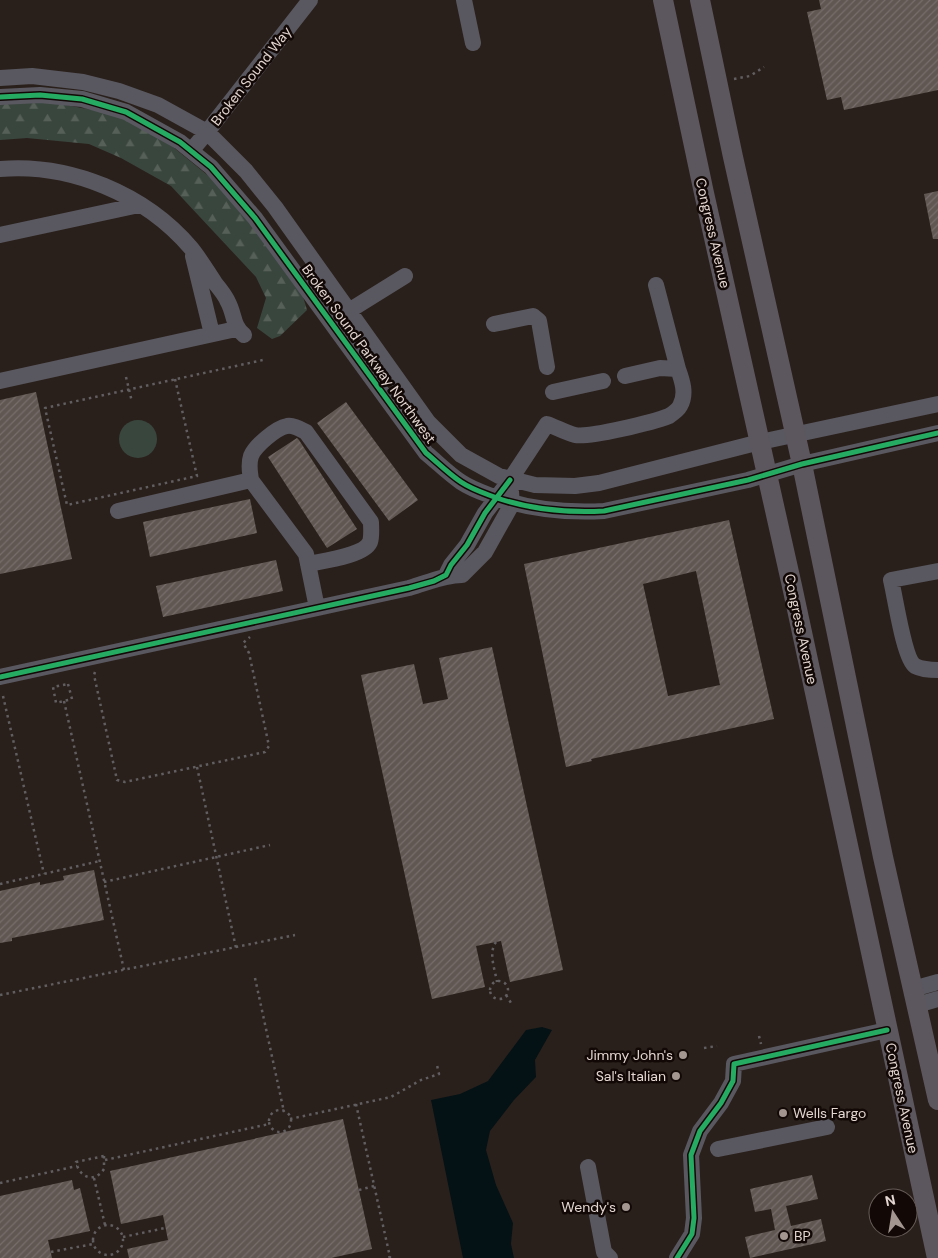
<svg xmlns="http://www.w3.org/2000/svg" width="938" height="1258" font-family="'DM Sans',sans-serif">
<style>
.green{fill:#39463e}
.forest{fill:url(#forest-firs)}
.water{fill:#041216}
.building{fill:url(#building-hatch);fill-rule:evenodd}
.lines{fill:none;stroke-linecap:round;stroke-linejoin:round}
.path{stroke:#615e61;stroke-width:2.5;stroke-dasharray:2.5 4;stroke-linecap:butt}
.minor{stroke:#595860;stroke-width:16}
.major{stroke:#5c575e;stroke-width:20}
.cycleway-casing{stroke:#120906;stroke-width:8}
.cycleway{stroke:#26ab63;stroke-width:5}
.poi-dot{fill:#a39691;stroke:#120906;stroke-width:2}
.labels{text-anchor:middle;stroke-width:5;stroke-linejoin:round;paint-order:stroke}
.street-label{font-size:14px;fill:#e4d6d1;stroke:#120906}
.poi-label{font-size:14px;fill:#e4d6d1;stroke:#120906;text-anchor:end}
</style>
<defs>
<pattern id="forest-firs" width="22" height="20" patternUnits="userSpaceOnUse" patternTransform="scale(1.25)"><rect width="22" height="20" fill="#39463e"/><path d="M5 1l3.5 6h-7zM16 11l3.5 6h-7z" fill="#566059"/></pattern>
<pattern id="building-hatch" width="6" height="6" patternUnits="userSpaceOnUse" patternTransform="scale(1.25)"><rect width="6" height="6" fill="#605753"/><path d="M-1 1l2-2M0 6l6-6M5 7l2-2" fill="none" stroke="#776e6b"/></pattern>
</defs>
<rect width="100%" height="100%" fill="#2a201b"/>
<path class="green" d="M119 439a19 19 0 1 1 38 0a19 19 0 1 1-38 0Z"/>
<path class="forest" d="M 50,102 L 119,115 L 173,147 L 222,187 L 299,283 L 307,310 L 280,336 L 272,339 L 257,328 L 266,298 L 256,277 L 171,186 L 121,158 L 89,144 L 27,138 L 0,140 L 0,103 Z"/>
<path class="water" d="M 542,1027 L 552,1030 L 535,1060 L 536,1077 L 514,1100 L 490,1131 L 486,1150 L 496,1185 L 513,1223 L 511,1244 L 514,1258 L 463,1258 L 431,1100 L 460,1094 L 488,1081 L 526,1030 Z"/>
<path class="building" d="M 819,0 L 938,0 L 938,90 L 844,110 L 841,97 L 827,100 L 807,12 L 821,9 Z
M 938,191 L 938,239 L 933,239 L 924,194 Z
M 36,392 L 72,559 L 0,574 L 0,400 Z
M 346,402 L 418,500 L 389,521 L 317,423 Z
M 297,438 L 299,440 L 357,529 L 327,548 L 268,457 Z
M 250,499 L 257,533 L 150,557 L 143,522 Z
M 729,520 L 774,719 L 591,759 L 592,761 L 566,767 L 524,564 ZM 696,571 L 720,685 L 668,696 L 643,584 Z
M 276,560 L 283,591 L 163,617 L 156,586 Z
M 492,647 L 563,970 L 510,982 L 501,941 L 476,946 L 485,987 L 432,999 L 361,675 L 414,664 L 423,704 L 448,699 L 439,658 Z
M 94,870 L 104,920 L 12,938 L 12,941 L 0,943 L 0,891 L 40,882 L 40,885 L 64,880 L 63,876 Z
M 343,1119 L 372,1249 L 331,1258 L 129,1258 L 127,1249 L 168,1240 L 163,1215 L 121,1224 L 110,1171 Z
M 812,1175 L 818,1199 L 786,1206 L 791,1226 L 821,1219 L 826,1241 L 750,1258 L 745,1237 L 775,1230 L 771,1209 L 755,1212 L 750,1189 Z
M 72,1180 L 74,1190 L 80,1188 L 90,1231 L 48,1240 L 52,1258 L 0,1258 L 0,1196 Z"/>
<g class="lines">
<path class="path" d="M 734,79 L 750,76 L 764,67
M 126,377 L 132,402
M 175,379 L 197,476 L 67,505 L 45,408 L 263,360
M 95,672 L 94,675 L 117,780 L 125,782 L 265,752 L 269,746 L 249,653 L 243,643 L 250,637
M 68,684 L 72,699 L 56,703 L 53,687 Z
M 3,696 L 44,874
M 64,701 L 124,970
M 197,767 L 236,948
M 104,882 L 270,845
M 0,884 L 100,861
M 496,942 C 488,953 495,969 497,982
M 255,978 L 284,1112
M490 990a9 9 0 1 1 18 0a9 9 0 1 1-18 0Z
M 0,995 L 295,935
M 506,995 L 513,1006
M 759,1036 L 761,1044
M 704,1048 L 717,1046
M 356,1104 L 390,1257 L 386,1258
M269 1121a11 11 0 1 1 22 0a11 11 0 1 1-22 0Z
M 290,1119 L 391,1097 L 421,1080 L 439,1074 L 437,1065
M 104,1156 L 104,1169 C 94,1184 79,1177 76,1162 Z
M 105,1160 L 269,1124
M 94,1178 L 105,1225
M 0,1183 L 77,1166
M 359,1190 L 374,1186
M93 1240a15 15 0 1 1 30 0a15 15 0 1 1-30 0Z
M 123,1237 L 165,1228
M 51,1252 L 93,1244"/>
<path class="minor" d="M 464,0 L 473,43
M 0,78 L 32,76 L 83,82 L 119,91 L 158,105 L 207,132 L 246,171 L 275,207 L 428,422 L 461,455 L 499,476 L 535,485 L 575,486 L 599,483 L 760,442 L 938,404
M 0,97 L 40,95 L 82,99 L 126,112 L 180,142 L 211,167 L 255,218 L 426,453 C 437,462 449,474 461,482 C 473,490 484,493 497,498 C 532,510 566,513 604,511 L 748,480 L 802,464 L 938,433
M 191,151 L 207,132 L 310,0
M 0,169 C 70,163 145,194 191,248 C 200,259 207,271 215,283 C 220,289 225,295 228,302 C 235,315 232,325 244,335
M 0,235 L 139,205
M 193,256 L 212,334
M 656,285 L 678,369
M 339,317 L 405,276
M 494,324 L 533,316 L 539,321 L 547,367
M 0,381 L 236,329
M 553,392 L 603,381
M 251,480 C 250,472 248,465 251,456 C 255,446 276,428 287,426 C 294,425 300,429 306,432 L 371,522 C 371,528 372,536 370,542 C 364,556 322,561 308,564
M 118,511 L 251,480 L 306,554 L 317,608
M 938,571 L 891,580 C 895,596 904,659 915,666 C 921,669 932,670 938,670
M 446,575 L 451,565 L 467,545 L 485,513 L 510,480 L 547,424 C 556,427 566,433 575,435 C 589,438 654,422 669,416 C 672,414 678,410 680,406 C 687,394 682,380 678,369 L 660,368 L 625,376
M 0,677 L 409,588 C 427,583 443,575 462,575 L 485,552 L 512,504 L 511,492
M 913,989 L 938,982
M 917,1005 L 938,999
M 718,1149 L 827,1127
M 588,1167 L 604,1252 L 610,1258
M 677,1258 L 692,1234 L 694,1218 L 691,1155 L 700,1131 L 721,1103 L 733,1081 L 734,1064 L 887,1030"/>
<path class="major" d="M 663,0 L 704,193 L 792,586 L 937,1258
M 700,0 L 733,157 L 802,464 L 883,857 L 938,1100"/>
<defs>
<path id="cycleway" d="M 0,97 L 40,95 L 82,99 L 126,112 L 180,142 L 211,167 L 255,218 L 426,453 C 437,462 449,474 461,482 C 473,490 484,493 497,498 C 532,510 566,513 604,511 L 748,480 L 802,464 L 938,433
M 0,677 L 409,588 L 434,581 L 446,575 L 451,565 L 467,545 L 485,513 L 510,480
M 677,1258 L 692,1234 L 694,1218 L 691,1155 L 700,1131 L 721,1103 L 733,1081 L 734,1064 L 887,1030"/>
</defs>
<use href="#cycleway" class="cycleway-casing"/>
<use href="#cycleway" class="cycleway"/>
</g>
<g class="poi-dot">
<circle cx="683" cy="1055" r="5"/>
<circle cx="676" cy="1076" r="5"/>
<circle cx="783" cy="1113" r="5"/>
<circle cx="626" cy="1207" r="5"/>
<circle cx="784" cy="1236" r="5"/>
</g>
<g class="labels">
<g class="street-label">
<text transform="translate(251 76) rotate(-52)" y="5">Broken Sound Way</text>
<text transform="translate(713 233) rotate(77)" y="5">Congress Avenue</text>
<text transform="translate(369 354) rotate(54)" y="5">Broken Sound Parkway Northwest</text>
<text transform="translate(801 629) rotate(78)" y="5">Congress Avenue</text>
<text transform="translate(902 1098) rotate(78)" y="5">Congress Avenue</text>
</g>
<g class="poi-label">
<text x="673" y="1060">Jimmy John's</text>
<text x="666" y="1081">Sal's Italian</text>
<text x="793" y="1118" text-anchor="start">Wells Fargo</text>
<text x="616" y="1212">Wendy's</text>
<text x="794" y="1241" text-anchor="start">BP</text>
</g>
</g>
<g transform="translate(893 1213) rotate(348)"><circle r="24" fill="#120906" stroke="#665b57"/>
<path d="M0-4L9 19L0 12L-9 19Z" fill="#a39691"/>
<text y="-8" font-size="14" font-weight="bold" text-anchor="middle" fill="#e4d6d1">N</text>
</g>
</svg>
